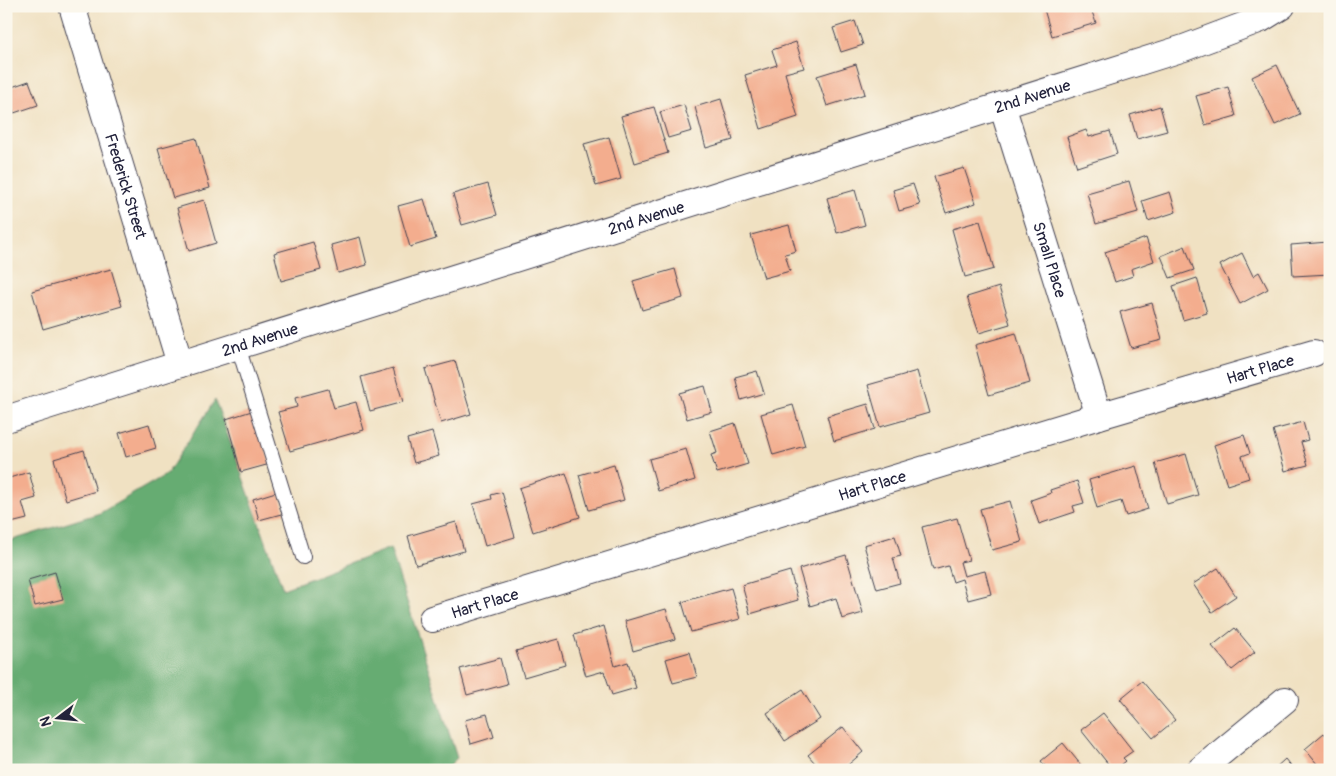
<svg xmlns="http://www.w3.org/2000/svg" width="1336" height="776" font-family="Pangolin,sans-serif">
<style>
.forest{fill:#66ac72;stroke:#446756}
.building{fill:#f3ad8e}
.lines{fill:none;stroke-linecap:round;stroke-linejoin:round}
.lane-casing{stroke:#413f4f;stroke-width:16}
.street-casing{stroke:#413f4f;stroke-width:28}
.lane{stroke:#fff;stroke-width:14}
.street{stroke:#fff;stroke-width:26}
.labels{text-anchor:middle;stroke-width:5;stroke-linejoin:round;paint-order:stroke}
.street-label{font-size:16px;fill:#22223b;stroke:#fbf7ec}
</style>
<rect width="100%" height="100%" fill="#fbf7ec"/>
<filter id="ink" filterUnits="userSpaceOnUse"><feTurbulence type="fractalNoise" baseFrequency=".02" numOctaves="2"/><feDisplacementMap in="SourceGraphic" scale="10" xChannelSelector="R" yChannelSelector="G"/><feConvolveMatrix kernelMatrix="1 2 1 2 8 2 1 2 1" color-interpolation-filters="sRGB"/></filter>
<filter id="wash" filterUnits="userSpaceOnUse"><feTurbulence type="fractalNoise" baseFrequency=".0096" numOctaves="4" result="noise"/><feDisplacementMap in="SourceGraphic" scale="20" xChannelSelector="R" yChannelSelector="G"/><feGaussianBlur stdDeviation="1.12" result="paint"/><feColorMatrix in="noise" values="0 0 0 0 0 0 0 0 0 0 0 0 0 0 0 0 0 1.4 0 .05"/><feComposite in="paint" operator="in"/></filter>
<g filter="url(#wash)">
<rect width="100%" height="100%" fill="#f0e1c2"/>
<path class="forest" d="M 215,400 L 283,589 L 390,548 L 457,758 L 445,770 L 6,770 L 6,542 L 100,513 L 167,474 Z"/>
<g id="blocks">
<path class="building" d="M 1043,6 L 1090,6 L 1096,23 L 1052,36 Z
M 855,21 L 863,45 L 841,52 L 833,28 Z
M 796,42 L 804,68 L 785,73 L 798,117 L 761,129 L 745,75 L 777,65 L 772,50 Z
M 856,64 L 865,94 L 827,106 L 817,76 Z
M 1277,65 L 1300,114 L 1275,125 L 1252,77 Z
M 29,81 L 38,105 L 14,113 L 6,89 Z
M 1228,87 L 1236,116 L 1205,125 L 1196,96 Z
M 721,99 L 733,140 L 706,148 L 695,107 Z
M 684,105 L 692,131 L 668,138 L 660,112 Z
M 1160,106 L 1167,131 L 1137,139 L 1130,115 Z
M 654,107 L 668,153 L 635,163 L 621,116 Z
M 1086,130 L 1089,137 L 1110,131 L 1117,154 L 1077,167 L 1067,137 Z
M 609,137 L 621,179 L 596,186 L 584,144 Z
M 196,138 L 210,188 L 173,198 L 158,148 Z
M 964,168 L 976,203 L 946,213 L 934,177 Z
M 1129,181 L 1138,212 L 1096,224 L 1087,193 Z
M 488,184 L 497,215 L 462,225 L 453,194 Z
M 913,184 L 920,205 L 899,211 L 893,190 Z
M 855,190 L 865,225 L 837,233 L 827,198 Z
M 1170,192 L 1176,212 L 1148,221 L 1142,201 Z
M 424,199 L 436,239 L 410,247 L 398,206 Z
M 204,200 L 216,243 L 189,251 L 177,208 Z
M 980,221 L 994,269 L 965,277 L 952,229 Z
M 789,225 L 796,251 L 785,254 L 790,271 L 764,278 L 751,235 Z
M 360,237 L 367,265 L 338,273 L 331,245 Z
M 1146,238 L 1154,261 L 1131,269 L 1133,276 L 1115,282 L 1105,252 Z
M 313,242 L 321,270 L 281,281 L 274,253 Z
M 1328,242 L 1330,274 L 1293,276 L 1291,245 Z
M 1185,246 L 1194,270 L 1170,278 L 1161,256 Z
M 1242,253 L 1253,276 L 1259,272 L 1268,289 L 1240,304 L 1220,265 Z
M 111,269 L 122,306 L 43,329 L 32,291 Z
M 675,269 L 683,298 L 642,310 L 633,281 Z
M 1197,278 L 1207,313 L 1183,320 L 1173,286 Z
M 999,287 L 1010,324 L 979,333 L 967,297 Z
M 1152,303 L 1162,340 L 1131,348 L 1120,312 Z
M 1016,333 L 1030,383 L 989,395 L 975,345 Z
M 455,361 L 471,414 L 441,423 L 425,369 Z
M 393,368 L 403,402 L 370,411 L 361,377 Z
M 757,371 L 764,393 L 741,400 L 735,377 Z
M 917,371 L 929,413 L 880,427 L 868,385 Z
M 705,386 L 712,412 L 687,419 L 679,393 Z
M 328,389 L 334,408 L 356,402 L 364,430 L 290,451 L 278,412 L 297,407 L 295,398 Z
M 868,404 L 875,429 L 834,441 L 827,416 Z
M 793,405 L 805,446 L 773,455 L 761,414 Z
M 255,410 L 270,464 L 241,472 L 226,419 Z
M 1303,422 L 1308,440 L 1301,442 L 1308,465 L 1285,471 L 1273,430 Z
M 735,423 L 748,464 L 717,473 L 711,455 L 717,453 L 710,431 Z
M 149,424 L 156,448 L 126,457 L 119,433 Z
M 432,432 L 439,456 L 414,463 L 407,439 Z
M 1244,435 L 1250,453 L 1242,456 L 1249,478 L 1227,485 L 1214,445 Z
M 686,449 L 695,480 L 658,491 L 649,459 Z
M 84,450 L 96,491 L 66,500 L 54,459 Z
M 1186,454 L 1198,495 L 1167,504 L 1155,463 Z
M 614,465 L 624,500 L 589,510 L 579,475 Z
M 1136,466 L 1148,509 L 1126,516 L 1121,501 L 1097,508 L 1089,480 Z
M 29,472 L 36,498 L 22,502 L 27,519 L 11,523 L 6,508 L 6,479 Z
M 566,473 L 580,517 L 533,532 L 519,488 Z
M 1077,481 L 1084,503 L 1073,506 L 1075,512 L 1039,524 L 1031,500 L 1051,493 L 1050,490 Z
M 279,491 L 285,513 L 259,520 L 253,499 Z
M 502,492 L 515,537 L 485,546 L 473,504 L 492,499 L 491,495 Z
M 1010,501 L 1022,542 L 992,550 L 980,509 Z
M 957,518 L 969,560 L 960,562 L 964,576 L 985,571 L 991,594 L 968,600 L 962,579 L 953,582 L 948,566 L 933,570 L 922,527 Z
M 456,522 L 464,551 L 416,565 L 408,536 Z
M 895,536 L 901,556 L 893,558 L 900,583 L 877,589 L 864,545 Z
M 846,555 L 863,613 L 842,619 L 836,598 L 810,606 L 799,569 Z
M 1218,568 L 1236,596 L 1212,612 L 1193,584 Z
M 790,571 L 798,600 L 750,614 L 742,585 Z
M 55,572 L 63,599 L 35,606 L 28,580 Z
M 731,588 L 740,619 L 691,632 L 682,602 Z
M 666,609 L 675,639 L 633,651 L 625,621 Z
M 604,626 L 615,666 L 628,662 L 636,688 L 612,695 L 604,671 L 586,676 L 574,635 Z
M 1235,628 L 1255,652 L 1232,670 L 1212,646 Z
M 558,639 L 565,665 L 524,677 L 516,651 Z
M 690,652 L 697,677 L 673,683 L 666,659 Z
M 500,658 L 507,684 L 467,695 L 460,669 Z
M 1142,681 L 1175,720 L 1153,738 L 1120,699 Z
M 802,690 L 820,719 L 785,741 L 767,713 Z
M 1103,713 L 1133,751 L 1123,758 L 1126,761 L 1115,770 L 1113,770 L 1081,730 Z
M 487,714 L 494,737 L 471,744 L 465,720 Z
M 843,727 L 863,752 L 842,770 L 821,770 L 808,755 Z
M 1324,733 L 1330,741 L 1330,770 L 1322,770 L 1305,749 Z
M 1063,743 L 1085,770 L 1048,770 L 1041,761 Z
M 1285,759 L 1294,770 L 1273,770 Z"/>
</g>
</g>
<g filter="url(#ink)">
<use href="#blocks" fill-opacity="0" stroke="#413f4f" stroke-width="1"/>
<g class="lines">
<defs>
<path id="lane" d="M 238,346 L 303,557"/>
<g id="street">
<path id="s1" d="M 72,6 L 180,364"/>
<path id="s2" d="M 1002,105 L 1099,416"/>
<path id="s3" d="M 6,419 L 1184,48 L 1261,19 L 1282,6"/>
<path id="s4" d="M 432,619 L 1099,416 L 1314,353"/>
<path d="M 1200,770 L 1285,700"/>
</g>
</defs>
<use href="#lane" class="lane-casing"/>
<use href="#street" class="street-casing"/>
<use href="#lane" class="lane"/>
<use href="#street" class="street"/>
</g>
</g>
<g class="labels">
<g class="street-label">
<text dy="6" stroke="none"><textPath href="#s3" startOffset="1076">2nd Avenue</textPath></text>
<text dy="6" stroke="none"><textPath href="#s1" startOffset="188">Frederick Street</textPath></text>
<text dy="6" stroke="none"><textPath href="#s3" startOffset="671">2nd Avenue</textPath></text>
<text dy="6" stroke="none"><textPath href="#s2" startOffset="162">Small Place</textPath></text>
<text dy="6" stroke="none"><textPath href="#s3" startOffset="266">2nd Avenue</textPath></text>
<text dy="6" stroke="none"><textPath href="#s4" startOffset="865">Hart Place</textPath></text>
<text dy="6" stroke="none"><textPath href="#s4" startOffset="460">Hart Place</textPath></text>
<text dy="6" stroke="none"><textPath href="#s4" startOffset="55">Hart Place</textPath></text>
</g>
</g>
<rect width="1336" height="776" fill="none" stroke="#fbf7ec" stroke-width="25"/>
<g transform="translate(58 718) rotate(254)" stroke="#fbf7ec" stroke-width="4" paint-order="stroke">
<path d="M0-4L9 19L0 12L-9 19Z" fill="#22223b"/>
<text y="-8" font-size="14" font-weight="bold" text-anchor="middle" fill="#22223b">N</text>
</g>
</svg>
